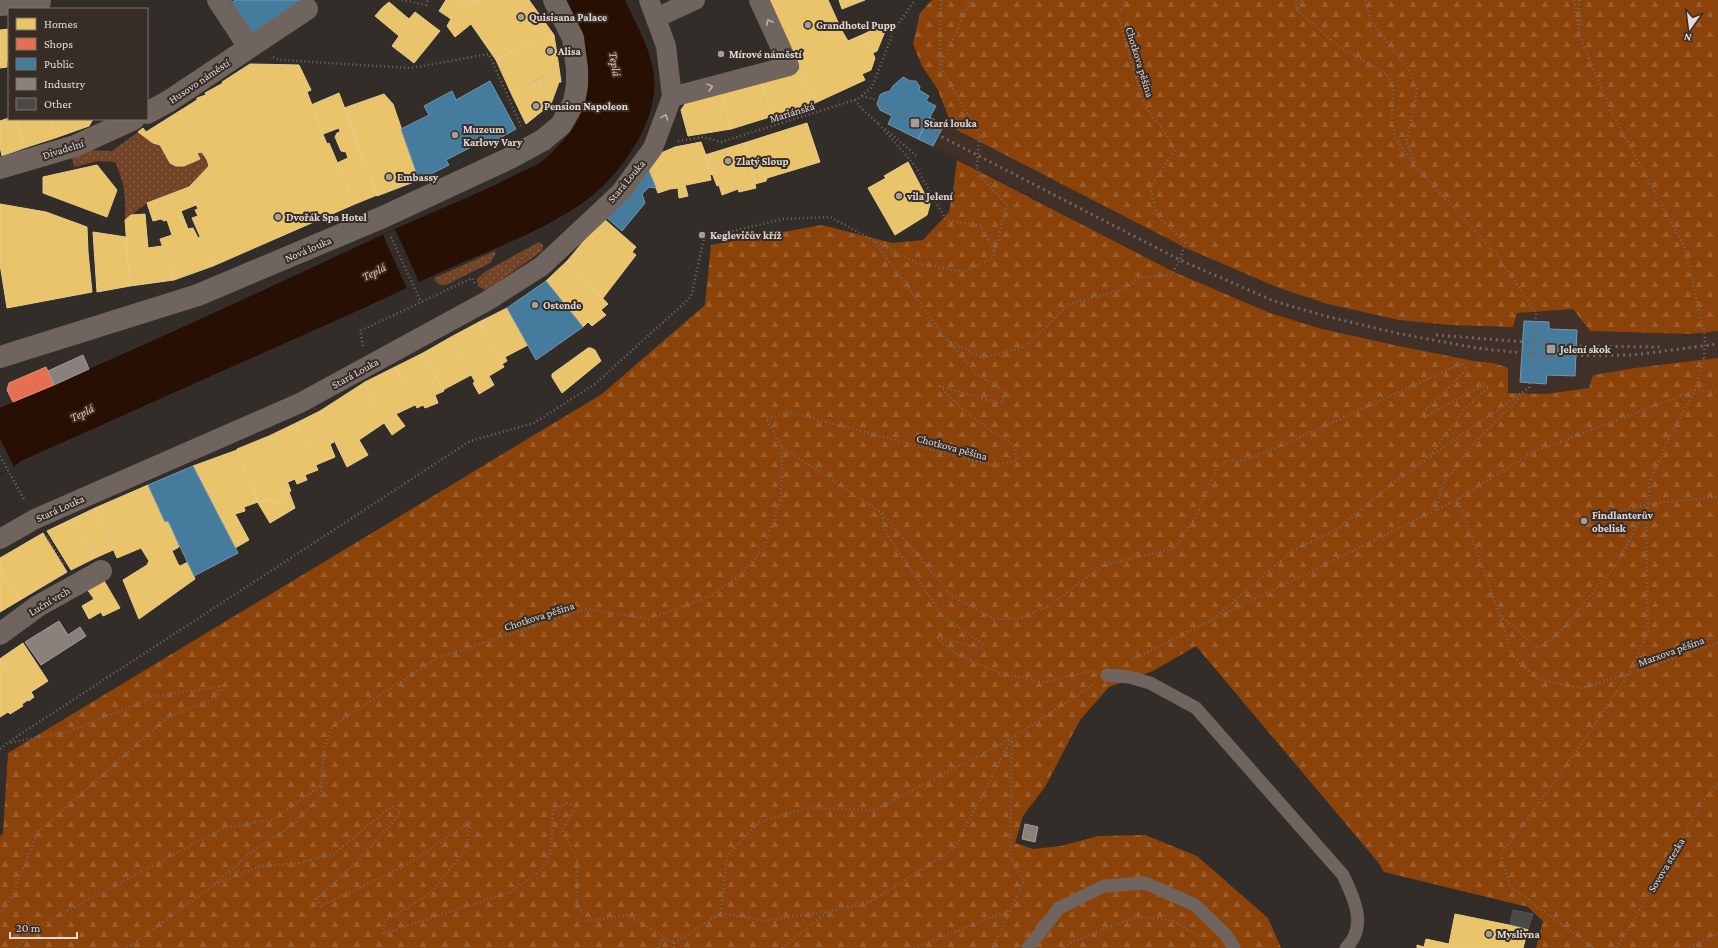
<svg xmlns="http://www.w3.org/2000/svg" width="1718" height="948" font-family="'Crimson Pro',serif">
<style>
.built{fill:#413028}
.grass{fill:url(#grass-dots)}
.forest{fill:url(#forest-firs)}
.water{fill:#280f04}
.pier{fill:#332d2a}
.homes{fill:#e9c46a;stroke:#e7cb8a}
.shops{fill:#e76f51;stroke:#e58f79}
.public{fill:#457b9d;stroke:#7498ae}
.industry{fill:#8a817c;stroke:#a49c97}
.building{fill:#4b4848;stroke:#555354}
.lines{fill:none;stroke-linecap:round;stroke-linejoin:round}
.path{stroke:#736966;stroke-width:2.5;stroke-dasharray:1 3;stroke-linecap:butt}
.service{stroke:#70645e;stroke-width:13}
.pedestrian{stroke:#70645e;stroke-width:20}
.minor{stroke:#70645e;stroke-width:22}
.rail{stroke:#706864;stroke-width:3;stroke-dasharray:2 4;stroke-linecap:butt}
.path-bridge{stroke:#736966;stroke-width:2.5;stroke-dasharray:1 3;stroke-linecap:butt}
.oneway{stroke:#b9b1ac}
.poi-dot{fill:#a49d9a;stroke:#372c26;stroke-width:1.5}
.labels{text-anchor:middle;stroke-width:4;stroke-linejoin:round;paint-order:stroke}
.poi-label{font-size:11px;font-weight:bold;fill:#e1dad6;stroke:#372c26;text-anchor:start}
.street-label{font-size:11px;fill:#e1dad6;stroke:#372c26}
.water-label{font-size:12px;font-style:italic;fill:#f2c3aa;stroke:#372c26}
</style>
<defs>
<pattern id="grass-dots" width="8" height="8" patternUnits="userSpaceOnUse"><rect width="8" height="8" fill="#734327"/><path d="M2 2h.1M6 6h.1" fill="none" stroke="#875e46" stroke-width="1.8" stroke-linecap="round"/></pattern>
<pattern id="forest-firs" width="22" height="20" patternUnits="userSpaceOnUse"><rect width="22" height="20" fill="#8c430a"/><path d="M5 1l3.5 6h-7zM16 11l3.5 6h-7z" fill="#9c5e2d"/></pattern>
</defs>
<rect width="100%" height="100%" fill="#332d2a"/>
<path class="built" d="M 944,125 L 953,128 L 1186,248 L 1279,288 L 1328,304 L 1399,320 L 1450,325 L 1513,327 L 1517,313 L 1573,309 L 1590,331 L 1690,334 L 1718,331 L 1718,358 L 1593,375 L 1589,388 L 1546,394 L 1508,393 L 1494,363 L 1474,361 L 1394,345 L 1322,329 L 1270,313 L 1174,272 L 933,146 Z"/>
<path class="grass" d="M 138,132 L 153,143 L 160,145 C 171,168 176,169 200,159 L 197,153 L 202,152 L 209,166 L 189,187 L 147,203 L 125,220 C 126,197 125,184 115,162 L 98,161 L 74,167 L 71,154 L 84,150 L 112,151 Z
M 539,242 L 543,245 L 542,251 L 491,287 L 485,290 L 478,286 L 477,279 L 486,271 Z
M 495,251 L 495,255 L 490,263 L 446,285 C 439,286 437,284 434,278 Z"/>
<path class="forest" d="M 932,0 L 1718,0 L 1718,331 L 1690,334 L 1590,331 L 1573,309 L 1517,313 L 1513,327 L 1450,325 L 1399,320 L 1328,304 L 1279,288 L 1186,248 L 953,128 L 937,88 L 922,66 L 913,44 L 920,13 Z
M 957,160 L 1174,272 L 1270,313 L 1322,329 L 1394,345 L 1474,361 L 1494,363 L 1508,368 L 1508,393 L 1546,394 L 1589,388 L 1593,375 L 1635,368 L 1718,358 L 1718,948 L 1536,948 L 1543,921 L 1528,907 L 1384,872 L 1378,862 L 1196,646 L 1153,671 L 1109,687 L 1080,720 L 1045,787 L 1023,816 L 1015,843 L 1033,849 L 1061,846 L 1098,836 L 1145,835 L 1197,856 L 1268,918 L 1281,948 L 0,948 L 0,837 L 3,833 L 8,753 L 602,394 L 705,305 L 711,245 L 822,225 L 892,243 L 923,240 L 949,212 L 953,191 Z"/>
<path class="water" d="M 566,0 L 625,0 C 645,44 666,72 647,121 C 637,148 611,182 588,199 C 538,236 471,256 415,284 C 365,308 314,330 263,353 C 182,389 102,425 21,461 L 14,467 L 0,475 L 0,408 C 133,351 264,290 395,229 C 435,211 476,195 515,175 C 525,170 538,165 546,158 C 554,151 563,141 570,132 C 602,90 587,43 566,0 Z"/>
<path class="pier" d="M 395,229 L 419,282 L 407,289 L 383,235 Z
M 0,439 L 14,467 L 1,474 L 0,472 Z"/>
<path class="homes" d="M 446,0 L 483,0 L 474,2 L 473,6 L 461,1 L 451,19 L 439,11 Z
M 483,0 L 529,0 L 554,35 L 523,46 L 496,60 L 471,24 L 455,37 L 447,26 L 461,1 L 473,6 L 474,2 Z
M 767,0 L 828,0 L 842,31 L 791,51 Z
M 839,0 L 865,0 L 842,9 Z
M 389,2 L 409,19 L 415,12 L 440,31 L 414,63 L 392,46 L 399,36 L 375,16 L 382,8 Z
M 882,25 L 886,29 L 877,51 L 873,53 L 864,34 Z
M 9,29 L 9,61 L 7,61 L 7,67 L 0,68 L 0,30 Z
M 842,31 L 848,41 L 864,34 L 875,58 L 871,70 L 862,74 L 865,80 L 815,103 L 792,51 Z
M 554,35 L 559,68 L 511,93 L 496,60 L 523,46 Z
M 250,64 L 299,65 L 311,90 L 307,92 L 312,105 L 311,105 L 327,144 L 329,143 L 355,204 L 213,266 L 192,218 L 198,216 L 195,210 L 198,209 L 189,187 L 209,166 L 207,160 L 202,152 L 197,153 L 200,159 L 184,166 L 176,166 L 170,163 L 160,145 L 153,143 L 138,132 L 143,128 L 146,132 L 197,100 L 197,98 L 206,95 L 205,93 L 223,83 L 222,82 Z
M 559,68 L 561,82 L 559,82 L 551,104 L 538,80 Z
M 800,69 L 815,103 L 773,116 L 761,81 Z
M 538,80 L 551,104 L 526,124 L 511,93 Z
M 761,81 L 773,116 L 731,129 L 722,93 Z
M 339,93 L 377,195 L 355,204 L 337,163 L 348,158 L 346,152 L 341,151 L 335,137 L 337,133 L 340,132 L 339,128 L 323,134 L 311,105 Z
M 722,93 L 731,129 L 688,136 L 681,110 L 687,101 Z
M 384,94 L 393,104 L 419,180 L 377,196 L 344,108 Z
M 9,118 L 9,119 L 17,119 L 24,148 L 2,156 L 0,147 L 0,121 Z
M 17,119 L 50,119 L 55,138 L 24,148 Z
M 50,119 L 93,119 L 89,126 L 55,138 Z
M 807,123 L 820,162 L 767,178 L 766,181 L 755,184 L 744,143 Z
M 701,142 L 713,174 L 710,175 L 711,180 L 686,185 L 675,147 Z
M 744,143 L 756,188 L 739,192 L 738,189 L 722,195 L 719,185 L 717,186 L 705,155 Z
M 675,147 L 688,196 L 679,198 L 678,188 L 670,189 L 658,193 L 647,166 L 661,153 Z
M 908,162 L 930,204 L 927,215 L 895,235 L 868,188 L 886,178 L 884,176 Z
M 97,165 L 117,190 L 107,217 L 43,193 L 43,177 Z
M 189,187 L 196,205 L 181,211 L 188,229 L 193,228 L 198,238 L 200,237 L 213,266 L 174,280 L 160,239 L 172,235 L 167,220 L 164,221 L 161,219 L 153,221 L 147,203 Z
M 0,204 L 46,212 L 87,227 L 88,252 L 92,292 L 7,308 L 0,264 Z
M 145,214 L 148,248 L 162,246 L 174,280 L 130,286 L 125,220 L 131,215 Z
M 603,218 L 636,247 L 632,252 L 636,255 L 603,298 L 597,294 L 568,260 Z
M 93,232 L 126,237 L 130,286 L 97,292 Z
M 568,260 L 608,304 L 601,310 L 606,315 L 592,326 L 588,322 L 583,327 L 546,281 Z
M 507,308 L 528,345 L 505,357 L 507,361 L 502,364 L 479,322 Z
M 479,322 L 504,367 L 489,376 L 494,385 L 479,394 L 473,383 L 475,382 L 451,337 Z
M 451,337 L 471,375 L 443,390 L 423,353 Z
M 588,348 L 591,348 L 595,350 L 601,361 L 562,393 L 552,377 L 552,374 Z
M 423,353 L 444,391 L 435,395 L 438,403 L 425,408 L 423,405 L 417,408 L 395,367 Z
M 395,367 L 415,405 L 396,414 L 405,426 L 392,435 L 375,409 L 376,408 L 365,382 Z
M 365,382 L 376,408 L 375,409 L 384,423 L 359,440 L 368,455 L 347,467 L 320,411 Z
M 320,411 L 334,442 L 330,444 L 335,457 L 316,465 L 296,423 Z
M 296,423 L 318,470 L 305,475 L 307,480 L 297,484 L 295,479 L 288,482 L 269,436 Z
M 269,436 L 291,491 L 282,494 L 284,500 L 273,504 L 271,498 L 258,503 L 237,449 Z
M 237,450 L 258,502 L 244,507 L 245,511 L 235,514 L 249,540 L 235,548 L 193,466 Z
M 148,485 L 165,522 L 168,521 L 179,547 L 172,551 L 178,564 L 180,566 L 188,562 L 195,579 L 139,619 L 123,580 L 147,565 L 149,561 L 141,548 L 117,558 L 95,508 Z
M 289,492 L 295,508 L 270,523 L 258,503 L 271,498 L 273,504 L 284,500 L 282,494 Z
M 95,508 L 113,550 L 95,558 L 72,519 Z
M 72,519 L 95,558 L 71,570 L 47,531 Z
M 43,533 L 67,572 L 20,600 L 0,571 L 0,558 Z
M 0,571 L 20,600 L 0,612 Z
M 103,579 L 120,608 L 103,616 L 101,612 L 89,619 L 82,606 L 94,599 L 87,589 Z
M 23,643 L 48,681 L 31,692 L 34,697 L 29,701 L 1,658 Z
M 1,658 L 28,700 L 22,704 L 23,706 L 10,714 L 8,712 L 0,717 L 0,659 Z
M 1455,914 L 1528,929 L 1523,948 L 1417,948 L 1417,945 L 1424,947 L 1426,939 L 1449,944 Z"/>
<path class="shops" d="M 46,367 L 54,385 L 13,402 L 7,390 L 9,383 Z"/>
<path class="public" d="M 235,0 L 308,0 L 250,36 L 229,4 Z
M 903,77 L 910,81 L 916,81 L 920,87 L 919,90 L 929,96 L 926,101 L 936,106 L 918,139 L 888,124 L 892,116 L 880,110 L 877,104 L 880,95 L 883,93 L 890,91 L 893,86 Z
M 490,81 L 516,129 L 487,145 L 485,140 L 446,160 L 449,165 L 419,180 L 401,129 L 429,115 L 424,106 L 452,91 L 456,100 Z
M 929,117 L 944,125 L 933,146 L 918,139 Z
M 647,166 L 656,188 L 649,187 L 642,194 L 645,203 L 622,231 L 605,216 Z
M 546,281 L 583,327 L 536,360 L 507,308 Z
M 1524,321 L 1549,322 L 1549,329 L 1577,330 L 1575,376 L 1547,375 L 1546,384 L 1520,382 Z
M 193,466 L 238,553 L 194,576 L 168,521 L 165,522 L 148,485 Z"/>
<path class="industry" d="M 83,355 L 89,369 L 54,385 L 48,371 Z
M 59,621 L 68,635 L 80,627 L 86,636 L 41,665 L 25,642 Z
M 1025,824 L 1038,827 L 1035,842 L 1022,839 Z"/>
<path class="building" d="M 1513,910 L 1533,914 L 1528,929 L 1510,924 Z"/>
<g class="lines">
<path class="path" d="M 402,0 L 426,5 L 428,0
M 941,0 L 940,67 L 979,135 L 979,140
M 1296,0 L 1297,10 L 1302,0
M 1366,0 L 1365,3 L 1373,24 L 1409,70 L 1417,90 L 1413,114 L 1406,141 L 1417,168 L 1497,255 L 1522,292 L 1536,313 L 1534,340
M 1574,0 L 1580,37 L 1612,113 L 1685,248 L 1705,336
M 1579,0 L 1580,26
M 1297,10 L 1336,44 L 1387,75 L 1393,85 L 1392,124 L 1396,139 L 1414,164
M 273,57 L 280,60 L 411,68 L 489,54 L 521,126
M 941,65 L 971,0
M 862,96 L 877,100 L 915,123
M 855,100 L 864,111 L 880,125
M 879,124 L 916,167 L 946,220 L 981,226 L 994,251
M 885,129 L 918,157
M 678,141 L 703,137 L 721,142 L 858,99 L 872,87 L 894,30 L 915,0
M 391,237 L 421,302
M 1535,329 L 1551,345
M 951,342 L 983,358 L 1025,347 L 1069,304 L 1126,289 L 1138,278 L 1171,275 L 1180,260 L 1185,243 L 1157,215 L 1150,188 L 1175,150 L 1165,132 L 1145,107 L 1118,16 L 1126,0
M 363,346 L 360,331 L 472,278 L 475,284
M 1531,369 L 1549,356
M 1529,388 L 1532,361
M 782,447 L 882,513 L 952,596 L 994,619 L 1019,619 L 1049,606 L 1103,565 L 1175,548 L 1196,516 L 1217,468 L 1226,461 L 1245,460 L 1276,448 L 1463,363 L 1467,369 L 1424,412 L 1425,417 L 1485,384 L 1489,387 L 1464,410 L 1428,458
M 0,456 L 25,501
M 1458,499 L 1500,615 L 1512,656 L 1538,679 L 1581,688 L 1629,674 L 1718,643
M 1436,510 L 1442,485 L 1468,450 L 1524,393
M 882,514 L 885,532 L 943,616 L 985,645 L 982,648 L 938,638 L 939,640 L 958,655 L 1000,673 L 1045,682 L 1090,671
M 1590,520 L 1648,504 L 1718,497
M 46,536 L 65,566
M 1500,615 L 1537,648 L 1558,635 L 1617,563 L 1647,507
M 1217,616 L 1292,551 L 1336,530 L 1401,477 L 1529,388
M 1133,659 L 1458,499 L 1531,453 L 1695,390 L 1718,392
M 0,749 L 7,743 L 470,441 L 534,423 L 595,384 L 691,297 L 704,238 L 783,219 L 830,217 L 916,263 L 964,272 L 993,258 L 1007,205 L 980,176 L 977,166
M 214,885 L 253,851 L 295,823 L 321,795 L 324,749 L 332,726 L 437,658 L 586,609 L 649,619 L 710,596 L 742,574 L 764,547 L 781,499 L 782,447 L 766,419 L 789,412 L 994,466 L 1017,460 L 1014,445 C 987,429 961,410 940,386 L 1002,404 L 1004,391 L 978,375 L 948,341 L 873,240
M 721,913 L 727,856 L 760,822 L 807,808 L 875,810 L 1012,738 L 1093,685
M 0,915 L 10,899 L 38,832 L 168,717 L 217,697 L 219,687 L 156,696 L 68,732 L 8,743
M 674,943 L 721,913 L 764,921 L 829,911 L 870,902 L 954,849 L 1012,738
M 674,943 L 674,948
M 17,948 L 29,931 L 224,828 L 275,819 L 320,786
M 127,948 L 214,885 L 261,866 L 299,863 L 334,854 L 392,806 L 401,813 L 356,863 L 316,899 L 321,906 L 405,866 L 471,821 L 465,850 L 431,893 L 385,921 L 382,934 L 511,892 L 541,870 L 551,853 L 553,810 L 567,803 L 577,807 L 562,830 L 577,857 L 577,905 L 589,921 L 628,915 L 674,943
M 658,948 L 664,937
M 782,948 L 829,911
M 914,948 L 1010,910
M 993,948 L 1024,881 L 1010,857 L 1012,738
M 1064,948 L 1072,942 L 1136,917 L 1171,920 L 1198,935
M 1593,948 L 1510,886 L 1501,855 L 1578,749 L 1629,674 L 1648,632 L 1646,522 L 1650,481 L 1670,436 L 1695,390 L 1704,358
M 1617,948 L 1706,796 L 1718,784
M 1689,948 L 1718,933"/>
<path class="service" d="M 1107,675 L 1129,677 L 1150,683 L 1196,708 L 1343,875 C 1354,898 1368,927 1346,948
M 1028,948 L 1059,908 L 1104,886 L 1145,883 L 1195,905 L 1226,935 L 1234,948"/>
<path class="pedestrian" d="M 656,18 L 695,0
M 672,97 L 789,66 L 759,0
M 0,539 L 35,519 L 300,403 L 487,301 L 542,266 L 621,192 L 653,148 L 672,97 L 666,46 L 649,0"/>
<path class="minor" d="M 218,0 L 249,47
M 0,5 L 40,2
M 147,113 L 169,101 L 307,9
M 0,168 L 75,146 L 134,119
M 0,357 L 198,295 L 383,217 L 510,158 L 543,140 L 561,125 L 574,102 L 577,85 L 577,69 L 573,38 L 554,0
M 0,634 L 38,606 L 101,571"/>
<path class="rail" d="M 915,123 L 1180,260 L 1274,301 L 1325,316 L 1396,333 L 1476,348 L 1549,356 L 1634,355 L 1718,344
M 1436,335 L 1576,346 L 1662,347"/>
<path class="path-bridge" d="M 977,166 L 979,140
M 1704,358 L 1705,336
M 1532,361 L 1534,340"/>
</g>
<defs><path id="oneway-chevron" d="M-2-3.5L2.5 0L-2 3.5" fill="none" stroke-width="1.6" stroke-linecap="round" stroke-linejoin="round"/></defs>
<g class="oneway">
<use href="#oneway-chevron" transform="translate(769 22) rotate(-115)"/>
<use href="#oneway-chevron" transform="translate(710 87) rotate(-15)"/>
<use href="#oneway-chevron" transform="translate(665 117) rotate(-70)"/>
</g>
<g class="poi-dot">
<circle cx="521" cy="17" r="4"/>
<circle cx="808" cy="25" r="4"/>
<circle cx="550" cy="51" r="4"/>
<circle cx="721" cy="54" r="4"/>
<circle cx="536" cy="106" r="4"/>
<rect x="910" y="118" width="10" height="10" rx="2"/>
<circle cx="455" cy="135" r="4"/>
<circle cx="728" cy="161" r="4"/>
<circle cx="389" cy="177" r="4"/>
<circle cx="899" cy="196" r="4"/>
<circle cx="278" cy="217" r="4"/>
<circle cx="702" cy="235" r="4"/>
<circle cx="535" cy="305" r="4"/>
<rect x="1546" y="344" width="10" height="10" rx="2"/>
<circle cx="1584" cy="521" r="4"/>
<circle cx="1489" cy="934" r="4"/>
</g>
<g class="labels">
<g class="poi-label">
<text x="529" y="21">Quisisana Palace</text>
<text x="816" y="29">Grandhotel Pupp</text>
<text x="558" y="55">Alisa</text>
<text x="729" y="58">Mírové náměstí</text>
<text x="544" y="110">Pension Napoleon</text>
<text x="924" y="127">Stará louka</text>
<text x="463" y="133">Muzeum<tspan x="463" dy="13">Karlovy Vary</tspan></text>
<text x="736" y="165">Zlatý Sloup</text>
<text x="397" y="181">Embassy</text>
<text x="907" y="200">vila Jelení</text>
<text x="286" y="221">Dvořák Spa Hotel</text>
<text x="710" y="239">Keglevičův kříž</text>
<text x="543" y="309">Ostende</text>
<text x="1560" y="353">Jelení skok</text>
<text x="1592" y="519">Findlanterův<tspan x="1592" dy="13">obelisk</tspan></text>
<text x="1497" y="938">Myslivna</text>
</g>
<g class="street-label">
<text transform="translate(1140 62) rotate(73)" y="4">Chotkova pěšina</text>
<text transform="translate(199 81) rotate(-34)" y="4">Husovo náměstí</text>
<text transform="translate(792 112) rotate(-17)" y="4">Mariánská</text>
<text transform="translate(63 149) rotate(-18)" y="4">Divadelní</text>
<text transform="translate(626 181) rotate(-50)" y="4">Stará Louka</text>
<text transform="translate(308 249) rotate(-23)" y="4">Nová louka</text>
<text transform="translate(355 373) rotate(-29)" y="4">Stará Louka</text>
<text transform="translate(952 447) rotate(15)" y="4">Chotkova pěšina</text>
<text transform="translate(60 508) rotate(-24)" y="4">Stará Louka</text>
<text transform="translate(49 601) rotate(-31)" y="4">Luční vrch</text>
<text transform="translate(539 616) rotate(-18)" y="4">Chotkova pěšina</text>
<text transform="translate(1671 651) rotate(-20)" y="4">Marxova pěšina</text>
<text transform="translate(1666 865) rotate(-59)" y="4">Sovova stezka</text>
</g>
<g class="water-label">
<text transform="translate(615 64) rotate(80)" y="4">Teplá</text>
<text transform="translate(374 272) rotate(-26)" y="4">Teplá</text>
<text transform="translate(82 413) rotate(-26)" y="4">Teplá</text>
</g>
</g>
<rect x="8" y="8" width="140" height="112" fill="#372c26" stroke="#7b726c"/>
<rect x="16" y="18" width="20" height="12" fill="#e9c46a" stroke="#7b726c"/>
<text x="44" y="28" font-size="12" fill="#e1dad6">Homes</text>
<rect x="16" y="38" width="20" height="12" fill="#e76f51" stroke="#7b726c"/>
<text x="44" y="48" font-size="12" fill="#e1dad6">Shops</text>
<rect x="16" y="58" width="20" height="12" fill="#457b9d" stroke="#7b726c"/>
<text x="44" y="68" font-size="12" fill="#e1dad6">Public</text>
<rect x="16" y="78" width="20" height="12" fill="#8a817c" stroke="#7b726c"/>
<text x="44" y="88" font-size="12" fill="#e1dad6">Industry</text>
<rect x="16" y="98" width="20" height="12" fill="#4b4848" stroke="#7b726c"/>
<text x="44" y="108" font-size="12" fill="#e1dad6">Other</text>
<g transform="translate(1690 28) rotate(194)" stroke="#372c26" stroke-width="3" paint-order="stroke">
<path d="M0-3L7 15L0 10L-7 15Z" fill="#e1dad6"/>
<text y="-6" font-size="11" font-weight="bold" text-anchor="middle" fill="#e1dad6">N</text>
</g>
<path d="M10 932v6h67v-6" fill="none" stroke="#e1dad6" stroke-width="2"/>
<text x="16" y="932" font-size="12" fill="#e1dad6" stroke="#372c26" stroke-width="3" paint-order="stroke">20 m</text>
</svg>
